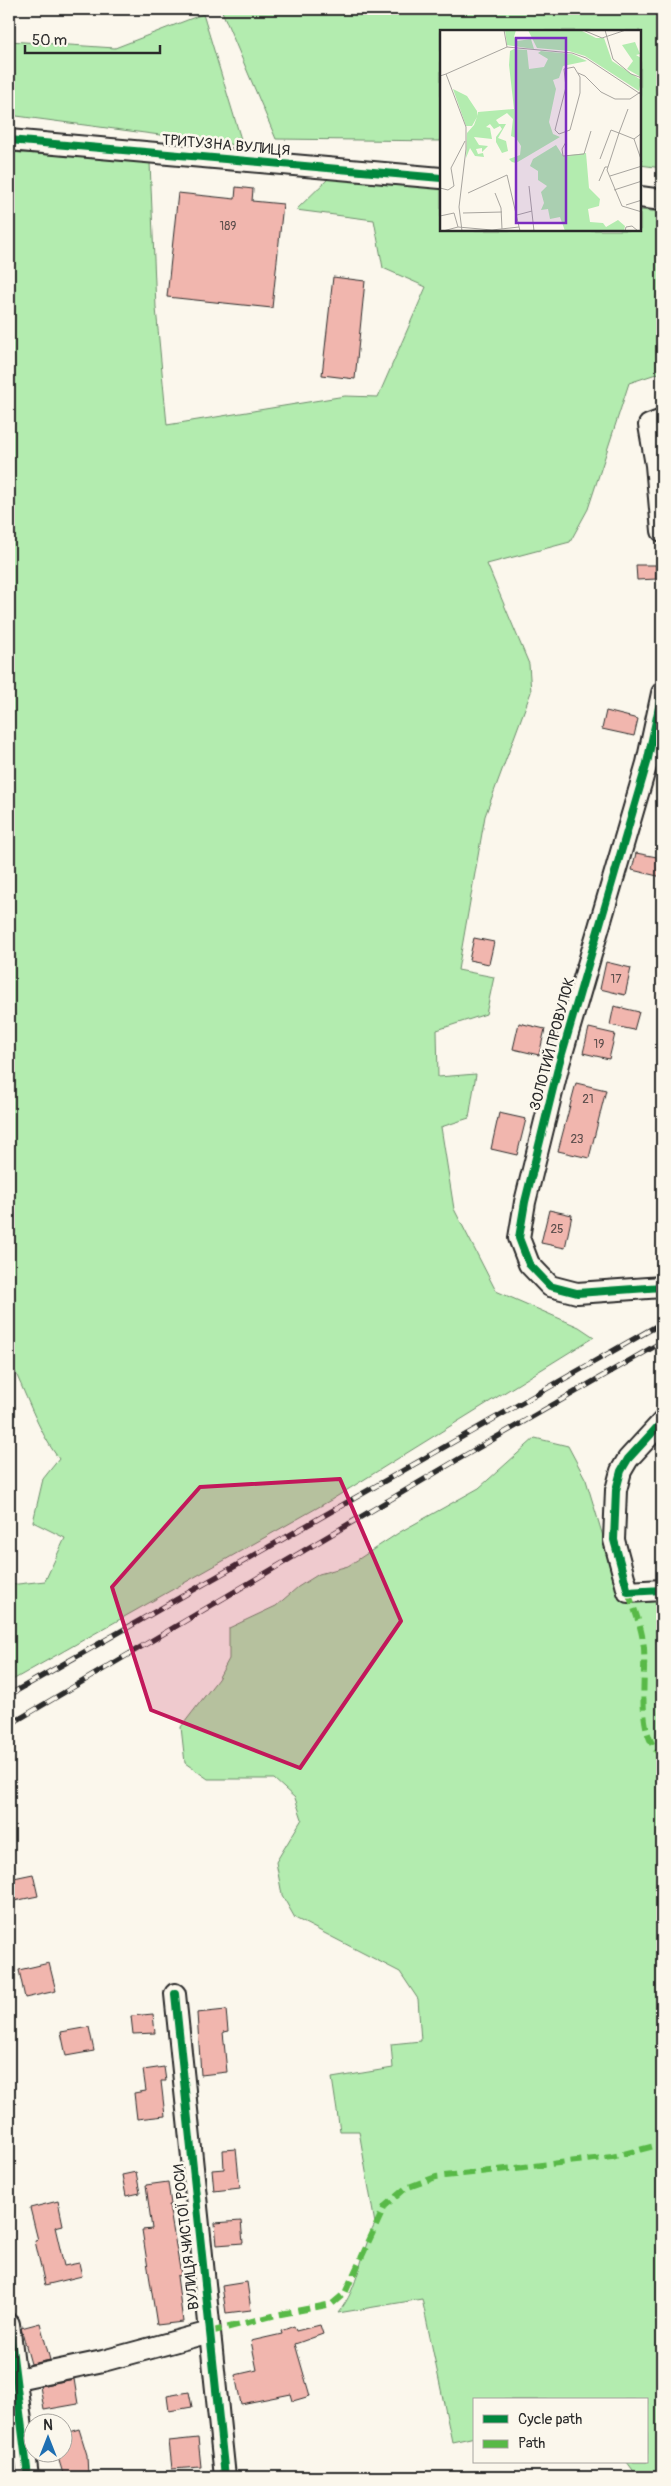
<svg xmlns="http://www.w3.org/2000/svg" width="671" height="2486" font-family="Pangolin,sans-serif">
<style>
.green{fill:#b3ecaf;stroke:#6f8c6d}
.building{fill:#f1b6ae;stroke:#2b2b2b}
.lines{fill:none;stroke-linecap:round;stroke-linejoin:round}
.minor-casing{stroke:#2b2b2b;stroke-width:24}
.minor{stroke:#fbf7ec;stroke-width:20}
.rail-casing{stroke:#2b2b2b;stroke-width:5.5}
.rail{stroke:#fbf7ec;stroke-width:4;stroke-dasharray:11;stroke-linecap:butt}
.quiet{stroke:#58b947;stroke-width:6;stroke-dasharray:12 6;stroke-linecap:butt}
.cycleway-casing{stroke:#fbf7ec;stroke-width:11}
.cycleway{stroke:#00873e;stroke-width:8}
.marked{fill:#c2185b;fill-opacity:0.2;stroke:#c2185b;stroke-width:4;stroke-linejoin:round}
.labels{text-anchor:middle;stroke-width:5;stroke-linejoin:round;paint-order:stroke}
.number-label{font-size:12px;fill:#5c4e4c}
.street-label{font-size:15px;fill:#2b2b2b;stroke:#fbf7ec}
.inset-road{fill:none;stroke:#a8a59f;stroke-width:1}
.view{fill:#7b2cbf;fill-opacity:0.15;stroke:#7b2cbf;stroke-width:2.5}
.inset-edge{fill:none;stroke:#2b2b2b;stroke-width:2.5}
</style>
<rect width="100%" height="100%" fill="#fbf7ec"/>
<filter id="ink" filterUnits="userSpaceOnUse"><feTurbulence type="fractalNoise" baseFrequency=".02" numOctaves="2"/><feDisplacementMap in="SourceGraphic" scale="10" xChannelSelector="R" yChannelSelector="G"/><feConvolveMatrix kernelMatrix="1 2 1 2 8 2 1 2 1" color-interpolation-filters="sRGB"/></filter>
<g filter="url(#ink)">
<path class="green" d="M 221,9 L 662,9 L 662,168 L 640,165 L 640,31 L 441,31 L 441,141 L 276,139 Z
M 203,14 L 243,146 L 9,115 L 9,41 L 115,48 Z
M 9,152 L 150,162 L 156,308 L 167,425 L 345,396 L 378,397 L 426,287 L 383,268 L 374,220 L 296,210 L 330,177 L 441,189 L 441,230 L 640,230 L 640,210 L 662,212 L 662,372 L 629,383 L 588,509 L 570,542 L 487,564 L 529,664 L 531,692 L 485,816 L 458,970 L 494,977 L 486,1014 L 437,1030 L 438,1077 L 476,1074 L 469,1118 L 441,1127 L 454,1209 L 496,1291 L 579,1327 L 594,1337 L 331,1500 L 9,1682 L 9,1585 L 45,1581 L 65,1538 L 33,1522 L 43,1479 L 59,1459 C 37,1430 26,1392 9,1359 Z
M 535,1438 L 568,1446 L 586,1480 L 621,1596 L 662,1596 L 662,2477 L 638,2477 L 627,2462 L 647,2462 L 647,2400 L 475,2400 L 475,2437 L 452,2442 L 422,2299 L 338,2313 C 360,2287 360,2252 375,2224 L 359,2131 L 340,2131 L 332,2078 L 393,2068 L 391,2044 L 421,2041 L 418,1999 L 400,1972 L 295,1918 L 282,1895 L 276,1862 L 302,1819 L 295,1798 L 274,1779 L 208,1779 L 185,1763 L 181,1727 L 218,1679 L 229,1659 L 229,1628 L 276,1606 L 298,1587 L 319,1574 L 348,1566 L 400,1532 L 479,1488 Z"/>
<path class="building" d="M 236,187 L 253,189 L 252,201 L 283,204 L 272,308 L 167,297 L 178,193 L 235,199 Z
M 333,277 L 365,281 L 355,379 L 322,375 Z
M 636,565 L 656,565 L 656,579 L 637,580 Z
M 606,711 L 638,719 L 634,736 L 602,729 Z
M 636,853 L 662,858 L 662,877 L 632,870 Z
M 474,938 L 494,942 L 489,964 L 469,960 Z
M 606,962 L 631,968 L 625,995 L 600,989 Z
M 614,1006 L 639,1012 L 634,1030 L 610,1025 Z
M 519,1023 L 545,1029 L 539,1055 L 513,1049 Z
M 589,1028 L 615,1034 L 609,1059 L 583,1053 Z
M 576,1083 L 606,1090 L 589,1158 L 558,1151 Z
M 499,1113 L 526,1119 L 517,1155 L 491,1149 Z
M 549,1210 L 572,1215 L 565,1248 L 541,1243 Z
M 33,1874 L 38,1896 L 9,1902 L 9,1879 Z
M 49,1963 L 56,1991 L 25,1998 L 19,1970 Z
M 226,2010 L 228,2031 L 223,2032 L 227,2072 L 201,2075 L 197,2013 Z
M 153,2014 L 155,2033 L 133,2034 L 131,2016 Z
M 89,2027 L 94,2051 L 66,2056 L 61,2032 Z
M 164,2067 L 166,2081 L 161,2081 L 165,2116 L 137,2119 L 134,2093 L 146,2091 L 143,2070 Z
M 236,2149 L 240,2188 L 214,2191 L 212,2170 L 224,2169 L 223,2150 Z
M 136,2172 L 140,2193 L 126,2196 L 122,2175 Z
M 168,2182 L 171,2205 L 169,2205 L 181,2275 L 177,2276 L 183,2322 L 157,2325 L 142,2230 L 152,2229 L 146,2185 Z
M 58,2201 L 63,2225 L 55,2227 L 64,2266 L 79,2263 L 82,2276 L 45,2285 L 35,2241 L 38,2240 L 30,2208 Z
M 241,2221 L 243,2243 L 217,2245 L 215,2223 Z
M 247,2282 L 251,2310 L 226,2313 L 222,2286 Z
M 40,2323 L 50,2360 L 31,2364 L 21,2328 Z
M 320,2325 L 323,2334 L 295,2344 L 310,2396 L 293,2401 L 291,2394 L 241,2404 L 235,2375 L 257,2370 L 251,2341 L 282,2334 L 281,2331 L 294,2326 L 296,2331 Z
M 74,2379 L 78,2404 L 44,2410 L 40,2386 Z
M 189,2392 L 192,2407 L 169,2411 L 167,2396 Z
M 79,2429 L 87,2455 L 88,2477 L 64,2477 L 57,2454 L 62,2454 L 62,2434 Z
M 198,2438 L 201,2467 L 172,2469 L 169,2441 Z"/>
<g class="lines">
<defs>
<path id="minor" d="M 9,140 L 441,178
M 640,197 L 662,200
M 662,420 L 649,425 L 656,465 L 662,531
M 662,693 L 647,763 L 559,1064 L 525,1202 L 519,1238 L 529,1264 L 550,1286 L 577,1293 L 662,1287
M 662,1422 L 628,1459 L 621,1471 L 616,1490 L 614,1540 L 628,1592 L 662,1590
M 175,1994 L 225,2477
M 9,2324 L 28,2477
M 17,2379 L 103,2361 L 210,2332"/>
</defs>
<use href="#minor" class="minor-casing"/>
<use href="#minor" class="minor"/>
<defs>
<path id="rail" d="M 9,1695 L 662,1323
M 9,1725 L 457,1460 L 662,1342"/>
</defs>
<use href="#rail" class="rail-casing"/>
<use href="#rail" class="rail"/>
<path class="quiet" d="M 628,1592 C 635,1611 642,1628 644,1648 C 646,1680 635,1734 662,1756
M 210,2332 L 276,2315 L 332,2304 L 345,2293 L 385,2206 L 406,2188 L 436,2177 L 612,2157 L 662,2144"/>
<defs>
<path id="cycleway" d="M 9,140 L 441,178
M 662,693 L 647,763 L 559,1064 L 525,1202 L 519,1238 L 529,1264 L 550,1286 L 577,1293 L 662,1287
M 662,1422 L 628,1459 L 621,1471 L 616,1490 L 614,1540 L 628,1592 L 662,1590
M 175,1994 L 225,2477
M 9,2324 L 28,2477"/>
</defs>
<use href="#cycleway" class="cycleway-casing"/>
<use href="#cycleway" class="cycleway"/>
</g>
</g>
<path class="marked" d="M 340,1479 L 401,1621 L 300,1768 L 151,1710 L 112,1587 L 200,1487 Z"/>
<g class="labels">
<g class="number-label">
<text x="228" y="230">189</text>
<text x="616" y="983">17</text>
<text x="599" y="1048">19</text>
<text x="588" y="1103">21</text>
<text x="577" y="1143">23</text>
<text x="557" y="1233">25</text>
</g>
<g class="street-label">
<text transform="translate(226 145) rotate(5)" y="5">ТРИТУЗНА ВУЛИЦЯ</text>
<text transform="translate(552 1044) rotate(-75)" y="5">ЗОЛОТИЙ ПРОВУЛОК</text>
<text transform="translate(186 2237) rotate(-96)" y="5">ВУЛИЦЯ ЧИСТОЇ РОСИ</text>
</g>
</g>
<g transform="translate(440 30)">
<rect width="201" height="201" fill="#fbf7ec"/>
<path d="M 65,0 L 76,0 L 74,7 L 77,11 L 91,9 L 94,19 L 67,15 ZM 88,0 L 140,0 L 156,8 L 164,8 L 172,31 L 201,50 L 199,61 L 145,26 L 129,21 L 97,18 ZM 195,12 L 200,24 L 196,25 L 201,28 L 201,47 L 187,39 L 193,31 L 182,15 ZM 74,19 L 87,20 L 89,39 L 104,37 L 108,29 L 98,23 L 101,21 L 132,24 L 147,31 L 123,36 L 119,48 L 113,50 L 116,59 L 109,92 L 113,104 L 120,107 L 76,133 L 72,132 L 69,129 L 80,125 L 81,116 L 76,108 L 71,106 L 73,89 L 67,83 L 56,90 L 59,94 L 66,94 L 58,108 L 66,111 L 68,121 L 62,123 L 56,112 L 56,107 L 62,99 L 60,96 L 54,99 L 50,94 L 46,97 L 50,98 L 52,109 L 34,107 L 39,115 L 48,116 L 42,122 L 42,118 L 36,119 L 38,124 L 43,123 L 44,127 L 35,126 L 30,118 L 26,128 L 27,103 L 34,95 L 37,87 L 32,96 L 26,96 L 13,59 L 27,66 L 37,81 L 37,86 L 38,82 L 74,79 L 69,35 L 70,21 ZM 116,115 L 123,126 L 146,123 L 149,158 L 160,169 L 159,176 L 148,179 L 150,192 L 163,193 L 166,197 L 178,190 L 185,196 L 184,201 L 125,201 L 120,187 L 110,189 L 108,179 L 101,180 L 104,173 L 101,162 L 107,156 L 98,150 L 98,141 L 90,136 L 93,129 Z" fill="#b3ecaf"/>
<path class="inset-road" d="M 64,0 L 67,17M 143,0 L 162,8 L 186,0M 165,0 L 173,29 L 191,44 L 202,48M 134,37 L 140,47 L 140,63 L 130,100 L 119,104 L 115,100 L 126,57 L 124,39 ZM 138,43 L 145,46 L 161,62 L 175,69 L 190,69 L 202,61M 6,44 L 67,17 L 132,23 L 146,28 L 202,65M 0,46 L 6,44 L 26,97 L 26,119 L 19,177 L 22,201M 202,103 L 194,109 L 179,103 L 167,140 L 182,176 L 202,182M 194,109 L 202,132M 126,112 L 122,119 L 123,126 L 144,124 L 151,101M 160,129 L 171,100 L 179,103 L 188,79M 170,146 L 202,136M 159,151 L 165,137 L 168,137M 89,156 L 94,201M 0,158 L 8,160 L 14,156 L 11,138 L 25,111M 174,160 L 202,151M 28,163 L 67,145 L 80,201M 55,163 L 61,178 L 62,199M 186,175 L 202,170M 23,183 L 62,182M 77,185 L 92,181M 0,186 L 14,183 L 18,197M 3,201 L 18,197 L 52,200 L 79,197M 185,201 L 186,197 L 192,196 L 198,201"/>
<path class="view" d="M 76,8 L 126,8 L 126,193 L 76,193 Z"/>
<rect width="201" height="201" class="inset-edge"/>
</g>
<rect width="671" height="2486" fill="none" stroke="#fbf7ec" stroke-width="30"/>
<rect x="15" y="15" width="641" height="2456" fill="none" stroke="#2b2b2b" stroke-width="2" filter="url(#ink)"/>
<rect x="473" y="2398" width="175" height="65" fill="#fbf7ec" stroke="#a8a59f"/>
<rect x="483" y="2415" width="25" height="8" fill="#00873e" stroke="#a8a59f"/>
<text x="518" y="2424" font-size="15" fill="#2b2b2b">Cycle path</text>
<rect x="483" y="2440" width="25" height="8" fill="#58b947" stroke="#a8a59f"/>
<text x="518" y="2448" font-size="15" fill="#2b2b2b">Path</text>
<g transform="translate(48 2438)"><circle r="24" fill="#fbf7ec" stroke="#a8a59f"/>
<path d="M0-4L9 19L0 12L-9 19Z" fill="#1f6fb2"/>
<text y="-8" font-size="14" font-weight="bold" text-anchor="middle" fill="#2b2b2b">N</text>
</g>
<path d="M25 45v8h135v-8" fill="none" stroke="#2b2b2b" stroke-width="2.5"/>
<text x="32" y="45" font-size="15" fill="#2b2b2b" stroke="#fbf7ec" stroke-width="4" paint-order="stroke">50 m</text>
</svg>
